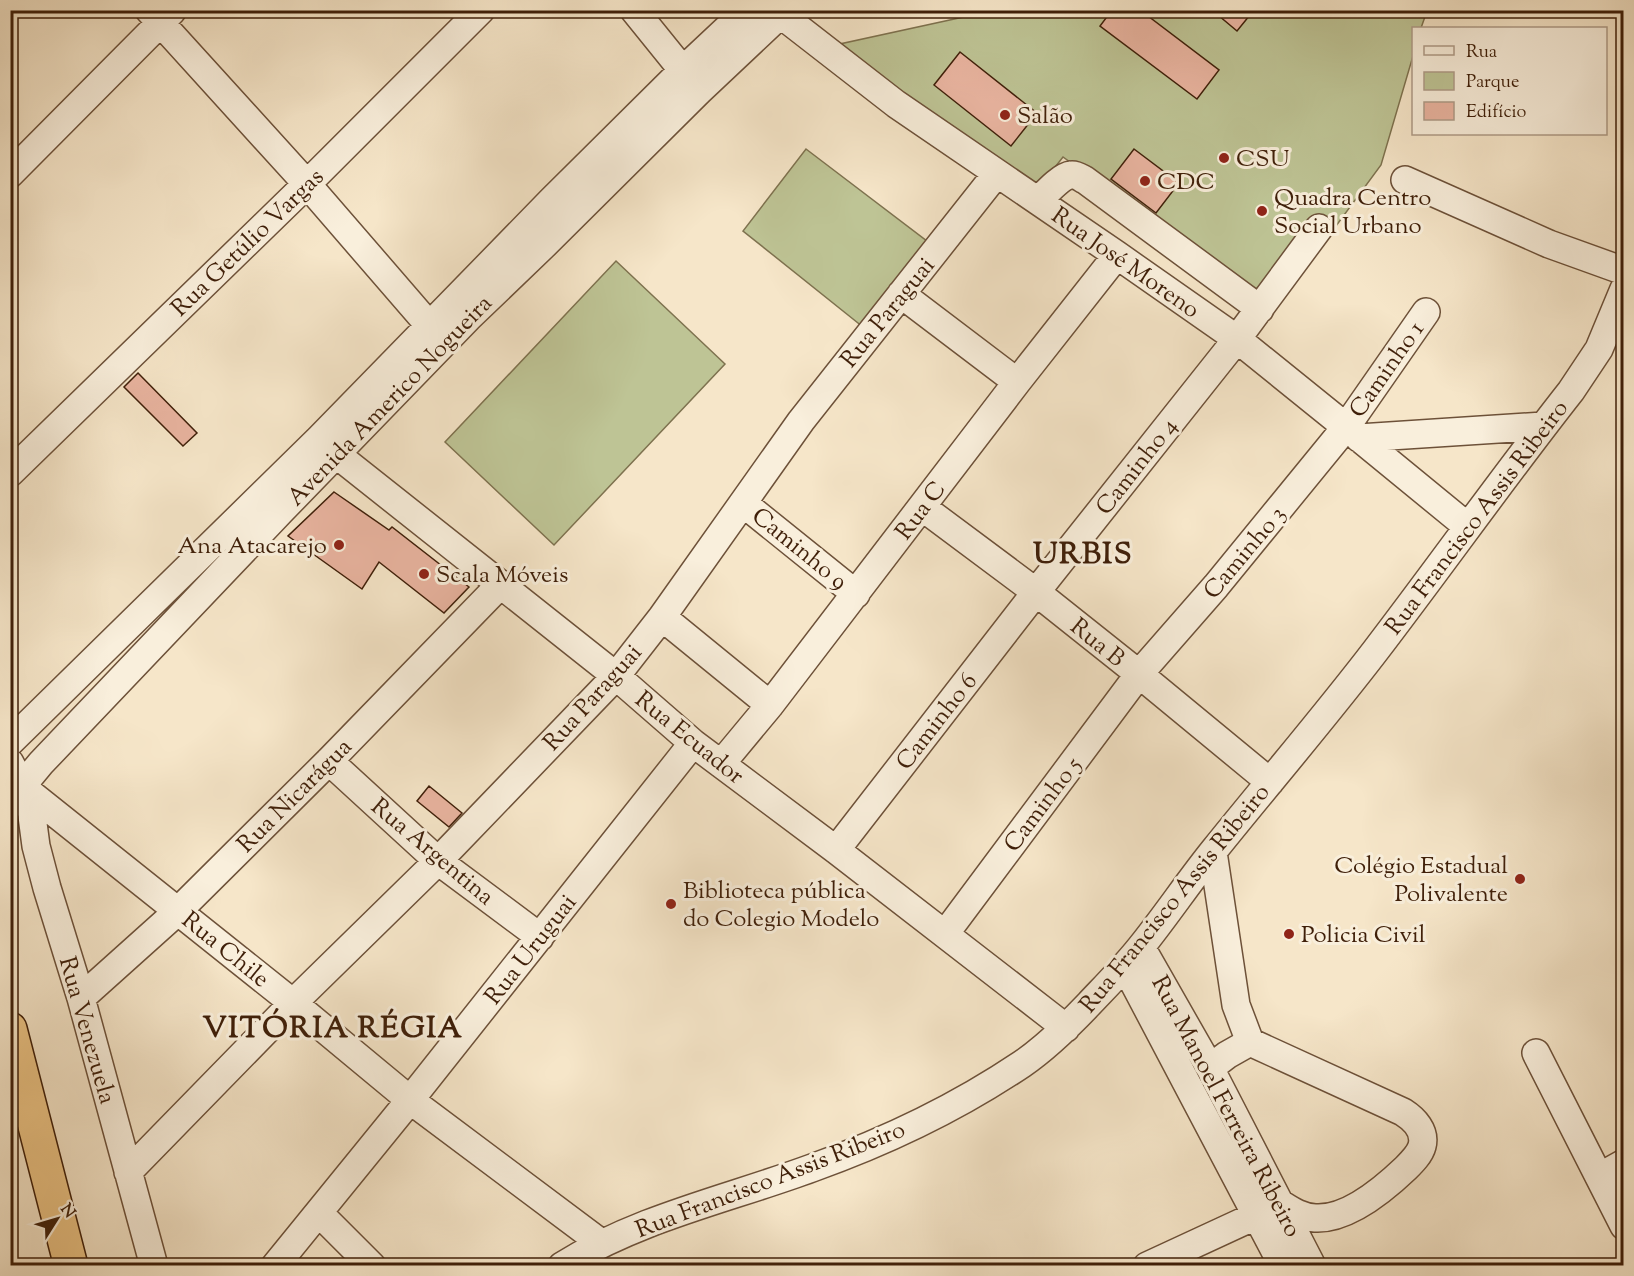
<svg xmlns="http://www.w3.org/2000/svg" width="1634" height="1276" font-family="'Sorts Mill Goudy',serif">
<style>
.green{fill:#bec495;stroke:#7e724f;stroke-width:1.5}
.building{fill:#e9b4a0;stroke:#3f1f09;stroke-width:1.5}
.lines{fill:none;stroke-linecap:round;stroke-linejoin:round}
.minor-casing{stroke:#6d5139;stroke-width:30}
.highway-casing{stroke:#3f1f09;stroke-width:36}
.minor{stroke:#f9efdc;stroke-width:27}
.highway{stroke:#ebc384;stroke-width:33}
.poi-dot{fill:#8f2418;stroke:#f9efdc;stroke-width:2}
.labels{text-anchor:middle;stroke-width:6;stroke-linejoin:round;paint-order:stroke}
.poi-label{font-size:24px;fill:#3f1f09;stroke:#f9efdc;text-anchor:start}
.street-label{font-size:24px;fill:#3f1f09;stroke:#f9efdc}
.district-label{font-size:30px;font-weight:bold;letter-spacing:1.5px;fill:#3f1f09;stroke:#f9efdc}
</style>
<rect width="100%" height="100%" fill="#f6e6c9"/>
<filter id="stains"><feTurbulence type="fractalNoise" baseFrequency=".00333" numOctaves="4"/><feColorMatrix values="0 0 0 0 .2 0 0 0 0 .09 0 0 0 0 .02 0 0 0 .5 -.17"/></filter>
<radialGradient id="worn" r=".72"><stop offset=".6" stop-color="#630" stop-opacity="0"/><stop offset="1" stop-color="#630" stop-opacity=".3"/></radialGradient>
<path class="green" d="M 991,11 L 1427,11 L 1421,28 L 1414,28 L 1413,56 L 1381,165 L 1274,310 L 1063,157 L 1026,204 L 826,47 Z
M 806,149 L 936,248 L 868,331 L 743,231 Z
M 616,261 L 725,364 L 554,545 L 445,442 Z"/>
<path class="building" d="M 1112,10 L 1140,10 L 1219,70 L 1197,99 L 1100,26 Z
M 1212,10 L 1254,10 L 1237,31 Z
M 960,52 L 1037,113 L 1011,146 L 934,85 Z
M 1134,149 L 1179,183 L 1156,213 L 1111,179 Z
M 138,373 L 197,433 L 183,446 L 124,387 Z
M 334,492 L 389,530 L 392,527 L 469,587 L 444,613 L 379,562 L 362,589 L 288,536 Z
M 429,786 L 462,813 L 449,827 L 417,801 Z"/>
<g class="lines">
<defs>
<path id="minor" d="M 149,10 L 307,184 L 441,339
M 634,10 L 693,83
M 775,10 L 896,104 L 1117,255 L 1237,339 L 1346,427 L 1468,527
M 10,174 L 172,11
M 1405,180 L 1549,244 L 1624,271
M 1038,201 C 1045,194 1061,176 1071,175 C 1076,174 1081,178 1085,180 L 1260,309
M 901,294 L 1017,382
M 1359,438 L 1543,426
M 323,442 L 336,454 L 616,676 L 693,743 L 836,850 L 1066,1028
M 10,473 L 307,184 L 481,10
M 743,503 L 856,594
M 922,507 L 1036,592 L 1139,674 L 1270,782
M 662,617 L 770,705
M 10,742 L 319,439 L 552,200 L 682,71 L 747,10
M 329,761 L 438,861 L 540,937
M 10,763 L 22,786 L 31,794 L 293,1003 L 410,1100 L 601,1243
M 721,764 L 770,705 L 1017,382 L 1117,255
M 31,794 L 32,816 L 36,846 L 47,888 L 81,998 L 154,1266
M 10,805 L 22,786 L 41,763 L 281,511 L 468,318 L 543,246 L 699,91 L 785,10
M 836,850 L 1036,592 L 1237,339 L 1319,228
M 945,934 L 1139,674 L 1216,586 L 1346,427 L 1426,312
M 1141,947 L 1210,1068 L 1312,1266
M 1125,966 L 1283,1266
M 81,998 L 178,911 L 329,761 L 501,584
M 1536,1053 L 1624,1226
M 1210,1068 L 1227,1055 L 1250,1042
M 128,1172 L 293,1003 L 438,861 L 616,676 L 662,617 L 801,421 L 997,173
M 1599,1177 L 1624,1163
M 319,1213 L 372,1266
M 275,1266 L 410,1100 L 693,743
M 562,1266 C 638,1218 728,1199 812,1168 C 885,1142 958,1107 1022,1064 C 1047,1047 1068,1026 1089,1004 C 1106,986 1124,968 1140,948 C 1166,916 1189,881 1215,849 C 1268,783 1324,718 1376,650 C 1441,565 1504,476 1571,391 L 1599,349 L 1624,289
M 1147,1266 L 1281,1204 C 1292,1211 1301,1217 1315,1218 C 1347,1220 1384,1189 1406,1168 C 1412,1162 1420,1154 1422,1146 C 1426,1131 1414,1119 1403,1112 L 1250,1042 L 1236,1005 L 1213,852"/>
<path id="highway" d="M 10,1029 L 71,1266"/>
</defs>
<use href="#minor" class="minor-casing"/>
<use href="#highway" class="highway-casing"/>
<use href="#minor" class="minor"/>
<use href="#highway" class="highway"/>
</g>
<g class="poi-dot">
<circle cx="1005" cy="115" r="6"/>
<circle cx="1224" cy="158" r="6"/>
<circle cx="1145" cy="181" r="6"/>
<circle cx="1262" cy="211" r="6"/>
<circle cx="339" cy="545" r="6"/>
<circle cx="424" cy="574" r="6"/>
<circle cx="1520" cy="879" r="6"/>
<circle cx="671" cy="904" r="6"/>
<circle cx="1289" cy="934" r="6"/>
</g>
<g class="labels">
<g class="poi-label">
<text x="1017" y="123">Salão</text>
<text x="1236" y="166">CSU</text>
<text x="1157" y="189">CDC</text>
<text x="1274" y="205">Quadra Centro<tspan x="1274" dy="28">Social Urbano</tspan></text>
<text x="327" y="553" text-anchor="end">Ana Atacarejo</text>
<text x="436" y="582">Scala Móveis</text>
<text x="1508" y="873" text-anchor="end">Colégio Estadual<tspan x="1508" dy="28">Polivalente</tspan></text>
<text x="683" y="898">Biblioteca pública<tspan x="683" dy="28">do Colegio Modelo</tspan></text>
<text x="1301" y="942">Policia Civil</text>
</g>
<g class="street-label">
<text transform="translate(247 242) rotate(-44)" y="8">Rua Getúlio Vargas</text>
<text transform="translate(1126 262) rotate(35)" y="8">Rua José Moreno</text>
<text transform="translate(887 312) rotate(-51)" y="8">Rua Paraguai</text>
<text transform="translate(1386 369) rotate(-55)" y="8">Caminho 1</text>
<text transform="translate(389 400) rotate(-46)" y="8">Avenida Americo Nogueira</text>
<text transform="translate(1136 466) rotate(-52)" y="8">Caminho 4</text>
<text transform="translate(920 510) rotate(-53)" y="8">Rua C</text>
<text transform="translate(1476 517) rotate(-53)" y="8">Rua Francisco Assis Ribeiro</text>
<text transform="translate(800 548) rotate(39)" y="8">Caminho 9</text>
<text transform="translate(1244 552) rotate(-50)" y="8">Caminho 3</text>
<text transform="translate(1098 642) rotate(39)" y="8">Rua B</text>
<text transform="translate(592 697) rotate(-48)" y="8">Rua Paraguai</text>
<text transform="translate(936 721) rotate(-52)" y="8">Caminho 6</text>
<text transform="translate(690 737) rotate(39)" y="8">Rua Ecuador</text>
<text transform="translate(294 795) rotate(-45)" y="8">Rua Nicarágua</text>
<text transform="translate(1042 804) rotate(-53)" y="8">Caminho 5</text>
<text transform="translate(433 851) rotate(40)" y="8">Rua Argentina</text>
<text transform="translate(1174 898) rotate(-51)" y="8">Rua Francisco Assis Ribeiro</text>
<text transform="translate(226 949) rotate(39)" y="8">Rua Chile</text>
<text transform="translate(530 949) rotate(-52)" y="8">Rua Uruguai</text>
<text transform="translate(88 1030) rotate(74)" y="8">Rua Venezuela</text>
<text transform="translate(1227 1106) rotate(62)" y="8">Rua Manoel Ferreira Ribeiro</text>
<text transform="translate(770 1179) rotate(-21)" y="8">Rua Francisco Assis Ribeiro</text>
</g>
<g class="district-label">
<text x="1083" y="563">URBIS</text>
<text x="333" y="1037">VITÓRIA RÉGIA</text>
</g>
</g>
<rect width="1634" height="1276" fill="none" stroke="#f6e6c9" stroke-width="36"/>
<rect x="12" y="12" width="1610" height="1252" fill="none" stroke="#3f1f09" stroke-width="3"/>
<rect x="18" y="18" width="1598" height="1240" fill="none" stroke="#3f1f09" stroke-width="1.5"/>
<rect x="1412" y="27" width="195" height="108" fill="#f9efdc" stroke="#af9c88" stroke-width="1.5"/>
<rect x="1424" y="46" width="30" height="9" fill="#f9efdc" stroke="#af9c88" stroke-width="1.5"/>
<text x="1466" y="57" font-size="18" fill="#3f1f09">Rua</text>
<rect x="1424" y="72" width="30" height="18" fill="#bec495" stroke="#af9c88" stroke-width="1.5"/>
<text x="1466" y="87" font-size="18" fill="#3f1f09">Parque</text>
<rect x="1424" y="102" width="30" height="18" fill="#e9b4a0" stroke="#af9c88" stroke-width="1.5"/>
<text x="1466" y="117" font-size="18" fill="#3f1f09">Edifício</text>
<g transform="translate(57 1219) rotate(53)" stroke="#f9efdc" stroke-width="4.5" paint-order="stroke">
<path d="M0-4.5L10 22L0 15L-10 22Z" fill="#3f1f09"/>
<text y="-9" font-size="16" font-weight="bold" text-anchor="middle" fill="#3f1f09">N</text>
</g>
<rect width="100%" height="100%" filter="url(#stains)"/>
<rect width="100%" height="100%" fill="url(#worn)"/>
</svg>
